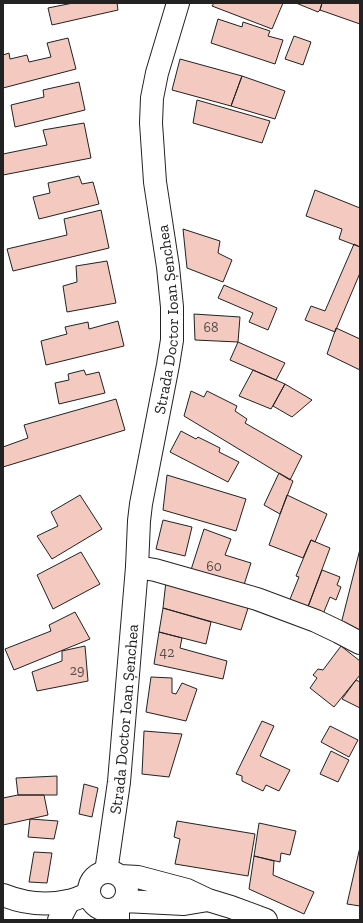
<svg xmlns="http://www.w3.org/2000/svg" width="363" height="923" font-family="'Zilla Slab',serif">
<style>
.building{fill:#f3c9c0;stroke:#222}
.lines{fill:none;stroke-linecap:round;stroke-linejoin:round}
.minor-casing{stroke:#222;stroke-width:24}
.tertiary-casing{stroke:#222;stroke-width:24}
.minor{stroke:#fff;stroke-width:22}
.tertiary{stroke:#fff;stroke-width:22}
.labels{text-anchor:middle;stroke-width:3;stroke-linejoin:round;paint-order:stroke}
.number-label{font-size:14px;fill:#564c4a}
.street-label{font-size:16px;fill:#222;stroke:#fff}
</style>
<rect width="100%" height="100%" fill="#fff"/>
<path class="building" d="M 73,3 L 117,3 L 118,10 L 52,25 L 48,8 Z
M 214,3 L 283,3 L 272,29 L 212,6 Z
M 296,3 L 322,3 L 320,10 L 318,12 Z
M 322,3 L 360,3 L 360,24 L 320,10 Z
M 218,19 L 242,27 L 243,22 L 270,31 L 268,36 L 283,40 L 275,64 L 211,43 Z
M 294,36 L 311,42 L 303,65 L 285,59 Z
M 68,38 L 76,69 L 3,88 L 3,55 L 9,53 L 10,59 L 27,55 L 29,62 L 51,57 L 47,43 Z
M 180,59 L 242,76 L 231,106 L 172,90 Z
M 242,76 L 285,91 L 275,119 L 231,106 Z
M 79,82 L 85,110 L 15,127 L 11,105 L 44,97 L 43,90 Z
M 197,100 L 270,121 L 262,143 L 193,123 Z
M 84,123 L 91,158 L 3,175 L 3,154 L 47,145 L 43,130 Z
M 79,176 L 82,184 L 93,182 L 99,204 L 39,219 L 33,197 L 50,193 L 48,183 Z
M 315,190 L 360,208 L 360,247 L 339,239 L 342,229 L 306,216 Z
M 101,210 L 109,248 L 13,271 L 7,249 L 67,235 L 64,219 Z
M 183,229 L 220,241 L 218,253 L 232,260 L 223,282 L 187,268 Z
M 354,244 L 360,247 L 360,273 L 335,332 L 305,320 L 311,306 L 325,311 Z
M 107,261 L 116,303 L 67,312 L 63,286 L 77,282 L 76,266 Z
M 224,285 L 277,308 L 268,330 L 249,322 L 253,313 L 218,298 Z
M 194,314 L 240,317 L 238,342 L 195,340 Z
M 118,321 L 124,346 L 46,365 L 41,341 L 67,334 L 65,327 L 88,322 L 89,329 Z
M 336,328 L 360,339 L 360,370 L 327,354 Z
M 238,342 L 285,363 L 276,380 L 230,360 Z
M 84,370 L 86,375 L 99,372 L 105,393 L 59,404 L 55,383 L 69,380 L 68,374 Z
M 253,370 L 285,384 L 271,409 L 239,396 Z
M 285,384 L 312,400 L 292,417 L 273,406 Z
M 191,391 L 204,397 L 207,391 L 237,406 L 235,411 L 247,419 L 245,423 L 302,456 L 290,480 L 184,416 Z
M 116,399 L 125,430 L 3,467 L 3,447 L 28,438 L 24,425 Z
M 181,431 L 196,439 L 198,437 L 220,448 L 219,452 L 239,462 L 228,482 L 170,452 Z
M 279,473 L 293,481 L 280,514 L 264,505 Z
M 167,475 L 246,499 L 236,531 L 163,510 Z
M 80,495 L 102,529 L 52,559 L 37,536 L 58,526 L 51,512 Z
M 287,495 L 327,514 L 315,542 L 311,540 L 303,558 L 269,545 Z
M 163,520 L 192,527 L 185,556 L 156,549 Z
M 204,529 L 231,539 L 225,555 L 251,563 L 242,591 L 190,573 Z
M 311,540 L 330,548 L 306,612 L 288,604 L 299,577 L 296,576 Z
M 360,549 L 360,632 L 340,628 Z
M 81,552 L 100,584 L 53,609 L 37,575 Z
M 322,570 L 340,577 L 337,585 L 341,587 L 336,600 L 330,597 L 321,619 L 306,612 Z
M 166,581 L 249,605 L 241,630 L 163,608 Z
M 163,608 L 211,622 L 206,644 L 159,632 Z
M 75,612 L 90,639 L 14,670 L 5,649 L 51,631 L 49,625 Z
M 159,632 L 182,638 L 180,648 L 227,661 L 223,679 L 154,664 Z
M 85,646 L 88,681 L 37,691 L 32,672 L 62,661 L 62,651 Z
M 341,646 L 360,661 L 360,675 L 334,707 L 310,688 L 317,678 L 313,675 L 318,669 L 323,670 Z
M 151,677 L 172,678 L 172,693 L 176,694 L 182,683 L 197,689 L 186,721 L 146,712 Z
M 356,680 L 360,682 L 360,708 L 342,699 Z
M 262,721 L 274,726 L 260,756 L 290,770 L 279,791 L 266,785 L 263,791 L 242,781 L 242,776 L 236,774 Z
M 330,726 L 358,740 L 349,757 L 321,742 Z
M 144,731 L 182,734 L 169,777 L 142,774 Z
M 331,751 L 349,760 L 338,782 L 320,774 Z
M 57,776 L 57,795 L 18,795 L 16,778 Z
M 84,784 L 98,788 L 92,817 L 79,814 Z
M 18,795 L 44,795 L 48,815 L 3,825 L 3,798 Z
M 30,819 L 58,821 L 54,839 L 28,837 Z
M 177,821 L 255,834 L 248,876 L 175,864 L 180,839 L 174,837 Z
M 259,823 L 296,831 L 290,855 L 281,853 L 280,862 L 254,856 Z
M 360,847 L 360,906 L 347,904 Z
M 34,852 L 52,853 L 47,883 L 29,882 Z
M 254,856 L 274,861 L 273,875 L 314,892 L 304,914 L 249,889 Z"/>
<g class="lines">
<defs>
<g id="minor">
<path d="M 137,567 L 155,570 L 257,599 L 316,621 L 339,632 L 360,643"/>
<path id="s1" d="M 106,872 L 119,782 L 137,567 L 139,521 L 141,504 L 168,365 L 172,340 L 172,307 L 168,267 L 155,182 L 151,123 L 152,98 L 157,73 L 178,3"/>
<path d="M 118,908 L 118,920"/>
<path d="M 59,920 L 69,901"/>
</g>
<path id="tertiary" d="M89 891a19 19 0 1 1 38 0a19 19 0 1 1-38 0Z
M 120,876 L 138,877 L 187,890 L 208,900 L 231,907 L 266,920
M 3,895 C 23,903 46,906 68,901 C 75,900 82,896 88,894
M 124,901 L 184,904 L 208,900"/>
</defs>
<use href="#minor" class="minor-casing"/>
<use href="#tertiary" class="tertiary-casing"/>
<use href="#minor" class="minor"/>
<use href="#tertiary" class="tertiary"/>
</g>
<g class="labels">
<g class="number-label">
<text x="211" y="332">68</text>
<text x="214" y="571">60</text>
<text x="167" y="657">42</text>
<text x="77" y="675">29</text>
</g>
<g class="street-label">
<text dy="6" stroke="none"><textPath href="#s1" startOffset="557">Strada Doctor Ioan Șenchea</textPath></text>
<text dy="6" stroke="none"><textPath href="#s1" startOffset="154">Strada Doctor Ioan Șenchea</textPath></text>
</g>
</g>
<rect width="363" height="923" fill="none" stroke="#222222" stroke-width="8"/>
</svg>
